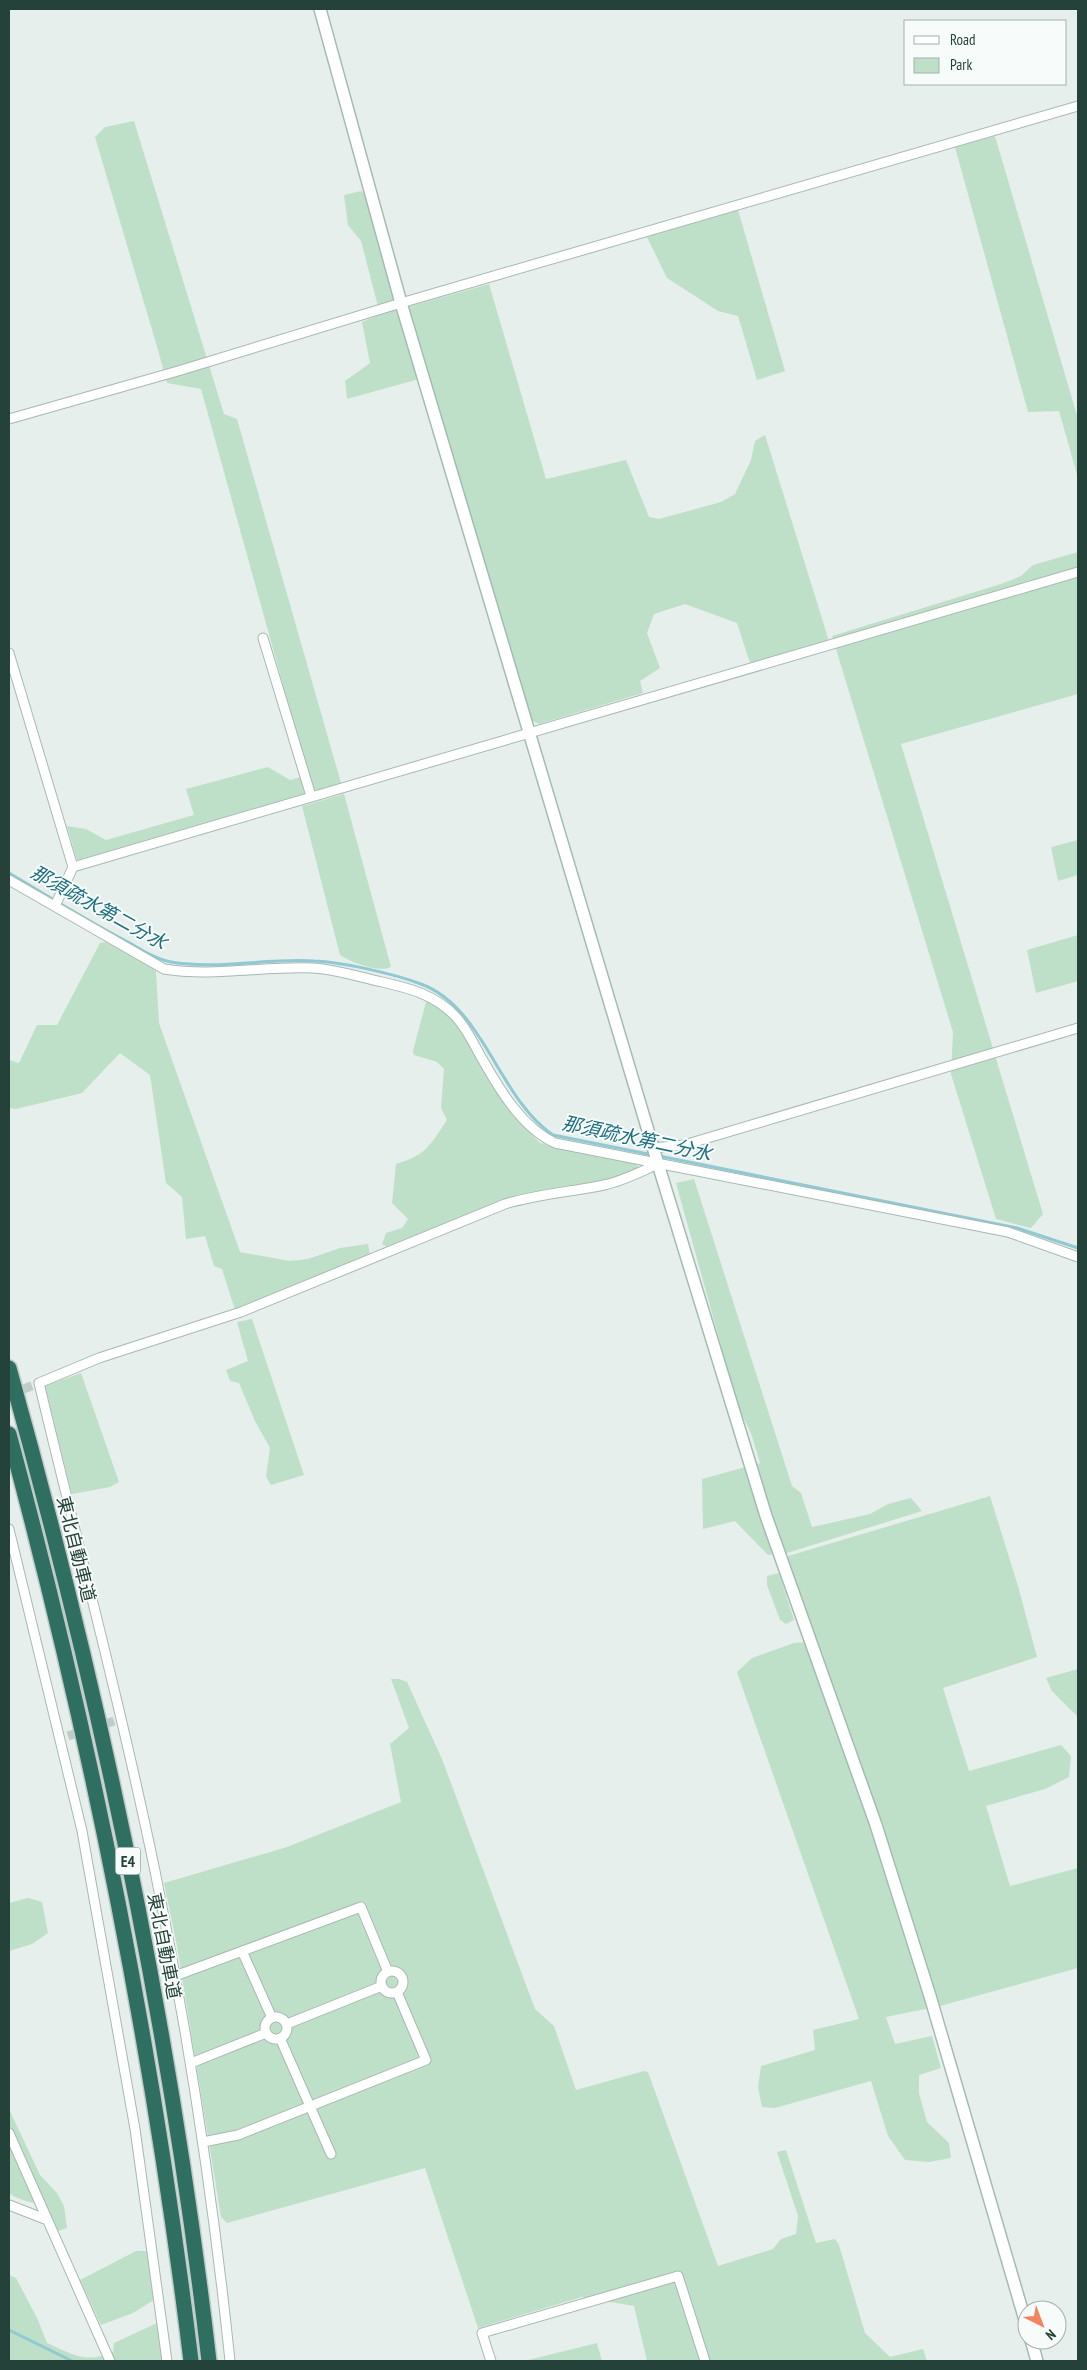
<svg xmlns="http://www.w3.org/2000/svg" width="1087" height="2370" font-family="'PT Sans Narrow','Noto Sans JP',sans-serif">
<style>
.green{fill:#bfe0c8}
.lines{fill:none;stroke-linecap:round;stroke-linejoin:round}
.stream{stroke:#8ec9d4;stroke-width:3}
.street-tunnel{stroke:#bfccc8;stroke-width:9;stroke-dasharray:9 4.5;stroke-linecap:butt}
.street-casing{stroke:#a8b8b2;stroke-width:11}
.secondary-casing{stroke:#a4bbb3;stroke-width:14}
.highway-casing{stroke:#c2cac8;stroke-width:18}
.street{stroke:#fff;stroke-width:9}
.secondary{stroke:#fff;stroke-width:11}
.highway{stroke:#2f6f62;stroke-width:15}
.labels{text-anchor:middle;stroke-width:4;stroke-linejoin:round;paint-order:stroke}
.shield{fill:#f7fbf9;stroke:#637a73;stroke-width:1}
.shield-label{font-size:16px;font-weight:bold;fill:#24423a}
.street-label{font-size:18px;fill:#24423a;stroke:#f7fbf9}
.water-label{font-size:19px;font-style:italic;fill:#1c6f80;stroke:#f7fbf9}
</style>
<rect width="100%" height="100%" fill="#e6efeb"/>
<path class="green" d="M 134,121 L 224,414 L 237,419 L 341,783 L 77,860 L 67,826 L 86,829 L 106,840 L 194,815 L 186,789 L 268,767 L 290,780 L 308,775 L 201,389 L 167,383 L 158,350 L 95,137 L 105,127 Z
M 995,136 L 1078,419 L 1078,478 L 1059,411 L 1028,412 L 955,147 Z
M 361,191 L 366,195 L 419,379 L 347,399 L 345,381 L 370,363 L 362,322 L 380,314 L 361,241 L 348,225 L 344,195 Z
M 738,210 L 785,371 L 757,380 L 738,316 L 718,311 L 667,278 L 647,237 Z
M 489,284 L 546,479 L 626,460 L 649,517 L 659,519 L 721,502 L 735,494 L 751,460 L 755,441 L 765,435 L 829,641 L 750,663 L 737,623 L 685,604 L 654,614 L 647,633 L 660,668 L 640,681 L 643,693 L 539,724 L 531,720 L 407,307 Z
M 1078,552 L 1078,694 L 901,744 L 1043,1214 L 1031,1228 L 996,1219 L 951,1074 L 953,1032 L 832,636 L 1001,584 L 1021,576 L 1033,565 Z
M 344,794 L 391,967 C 377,973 353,963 340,955 L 302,806 Z
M 1078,840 L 1078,875 L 1058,881 L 1051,847 Z
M 1078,935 L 1078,981 L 1036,993 L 1027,950 Z
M 106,942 L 154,969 L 156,972 L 159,1023 L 240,1252 L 290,1261 L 308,1259 L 340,1248 L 368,1244 L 370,1255 L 235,1310 L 222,1269 L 214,1266 L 205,1236 L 186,1239 L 182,1197 L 166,1183 L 150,1075 L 120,1053 L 82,1093 L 16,1109 L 9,1108 L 9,1060 L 19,1063 L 37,1025 L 57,1025 L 100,943 Z
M 427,998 L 457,1022 L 520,1122 L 540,1143 L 636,1164 L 639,1168 C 604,1188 564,1183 527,1195 C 480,1210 434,1231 388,1248 L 382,1244 L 386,1233 L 402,1228 L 408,1219 L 392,1203 L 396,1164 C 427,1155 430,1145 447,1120 L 441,1108 L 444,1069 L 437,1062 L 414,1055 L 413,1051 Z
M 694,1179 L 792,1486 L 801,1493 L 812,1527 L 870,1514 L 888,1504 L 911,1498 L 922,1511 L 787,1553 L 768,1555 L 735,1521 L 703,1529 L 702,1479 L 760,1463 L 751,1433 L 738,1407 L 676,1183 Z
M 252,1319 L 304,1475 L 271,1485 L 266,1477 L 270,1448 L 255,1421 L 239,1383 L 230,1381 L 226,1370 L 248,1361 L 237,1322 Z
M 81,1373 L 119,1482 L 110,1487 L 72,1494 L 45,1386 Z
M 990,1496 L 1018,1586 L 1037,1657 L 943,1688 L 969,1771 L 1061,1745 L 1071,1756 L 1069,1777 L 1045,1789 L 986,1806 L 1010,1886 L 1078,1868 L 1078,1968 L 940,2006 L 886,2017 L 895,2044 L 932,2036 L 941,2068 L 919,2075 L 919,2093 L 927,2122 L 949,2143 L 951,2158 L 929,2162 L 905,2160 L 888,2136 L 871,2081 L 775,2108 L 762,2107 L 758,2087 L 761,2066 L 815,2050 L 813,2030 L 859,2019 L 737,1672 L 752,1658 L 794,1643 L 811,1642 L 785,1557 Z
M 779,1573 L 794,1620 L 786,1624 L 780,1620 L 767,1585 L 767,1576 Z
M 1078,1669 L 1078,1717 L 1052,1691 L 1046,1678 Z
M 391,1679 L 399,1679 L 407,1682 L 442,1759 L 535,2009 L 554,2026 L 576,2090 L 644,2071 L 648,2072 L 718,2266 L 773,2249 L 781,2239 L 796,2234 L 798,2216 L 777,2152 L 786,2150 L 816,2243 L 835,2239 L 839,2245 L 865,2333 L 890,2357 L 923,2349 L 927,2361 L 647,2361 L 634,2306 L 582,2297 L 478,2328 L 425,2168 L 227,2223 L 221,2217 L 177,1946 L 164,1883 L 287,1847 L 401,1802 L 390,1744 L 409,1728 Z
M 28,1898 L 42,1902 L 48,1933 L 32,1944 L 9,1951 L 9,1903 Z
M 9,2109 L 40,2175 L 57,2193 L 64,2206 L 67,2228 L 58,2231 L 52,2226 L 43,2206 C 31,2201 19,2201 9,2193 Z
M 136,2251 L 147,2251 L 151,2254 L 157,2298 L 133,2313 L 101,2325 L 80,2280 Z
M 9,2275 L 16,2278 L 38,2320 L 47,2343 C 72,2354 85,2364 113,2352 L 114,2343 L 157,2323 L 167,2361 L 9,2361 Z
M 597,2343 L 602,2361 L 524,2361 Z"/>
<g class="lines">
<path class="stream" d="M 9,873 C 48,896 86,920 126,941 C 140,949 155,959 171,962 C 218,970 266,958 314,961 C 342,962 395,974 421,984 C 485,1008 498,1098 553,1135 L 653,1155
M 659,1156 L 1017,1228 L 1078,1248
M 9,2330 L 72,2361"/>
<path class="street-tunnel" d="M 11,1394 L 39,1383
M 68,1736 L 114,1721"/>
<defs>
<path id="street" d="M 9,419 L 178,371 L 401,303 L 1078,106
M 263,638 L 311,796
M 9,653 L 73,867 L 55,906
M 73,867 L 1078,572
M 9,880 L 164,969 C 212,977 263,966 312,968 C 335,969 359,977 382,982 C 409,988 436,995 456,1017 C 468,1030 475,1047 484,1062 C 501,1092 523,1128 555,1143 L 1008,1232 L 1078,1257
M 653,1148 L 684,1145 L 1078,1028
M 9,1529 L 82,1831 L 135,2129 L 167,2361
M 242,1951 L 272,2018
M381 1982a11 11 0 1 1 22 0a11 11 0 1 1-22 0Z
M 175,1976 L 361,1907 L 388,1972
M265 2028a11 11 0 1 1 22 0a11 11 0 1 1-22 0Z
M 287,2024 L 382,1986
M 280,2038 L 331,2154
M 191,2063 L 266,2033
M 9,2133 L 110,2361
M 203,2142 L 238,2135 L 426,2060 L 397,1992
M 9,2205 L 45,2219
M 230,2361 C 213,2197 188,2033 155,1871 C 121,1707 78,1546 39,1383 L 99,1358 L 241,1312 L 505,1204 C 537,1194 571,1192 604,1185 C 623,1181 640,1172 658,1164
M 491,2361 L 482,2333 L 678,2276 L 705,2361"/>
<path id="secondary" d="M 320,9 L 401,303 L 658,1164 L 766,1516 L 876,1825 L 930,1996 L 1027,2327
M 1031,2340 L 1037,2361"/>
<path id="highway" d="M 9,1368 C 100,1693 170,2025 209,2361
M 9,1434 C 91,1739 153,2048 191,2361"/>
</defs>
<use href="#street" class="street-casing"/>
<use href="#secondary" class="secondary-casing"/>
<use href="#highway" class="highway-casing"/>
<use href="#street" class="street"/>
<use href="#secondary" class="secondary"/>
<use href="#highway" class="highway"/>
</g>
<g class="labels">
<rect class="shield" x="115.5" y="1847.5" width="25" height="27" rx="4"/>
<g class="shield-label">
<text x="128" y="1867">E4</text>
</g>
<g class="street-label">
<text transform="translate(76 1549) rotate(76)" y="6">東北自動車道</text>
<text transform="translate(164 1946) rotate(79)" y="6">東北自動車道</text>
</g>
<g class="water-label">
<text transform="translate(99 907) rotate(29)" y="7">那須疏水第二分水</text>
<text transform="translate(637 1138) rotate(12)" y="7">那須疏水第二分水</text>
</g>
</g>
<rect width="1087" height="2370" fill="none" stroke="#24423a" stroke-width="20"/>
<rect x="904" y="20" width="162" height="65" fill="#f7fbf9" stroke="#a3b1ad"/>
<rect x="914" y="36" width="25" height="8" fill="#ffffff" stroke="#a3b1ad"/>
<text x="950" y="45" font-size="15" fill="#24423a">Road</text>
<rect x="914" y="58" width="25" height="15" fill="#bfe0c8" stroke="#a3b1ad"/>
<text x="950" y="70" font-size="15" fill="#24423a">Park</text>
<g transform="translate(1042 2325) rotate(138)"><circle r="24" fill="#f7fbf9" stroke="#a3b1ad"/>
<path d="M0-4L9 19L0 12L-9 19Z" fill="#f4845f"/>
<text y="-8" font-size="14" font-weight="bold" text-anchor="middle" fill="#24423a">N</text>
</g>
</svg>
